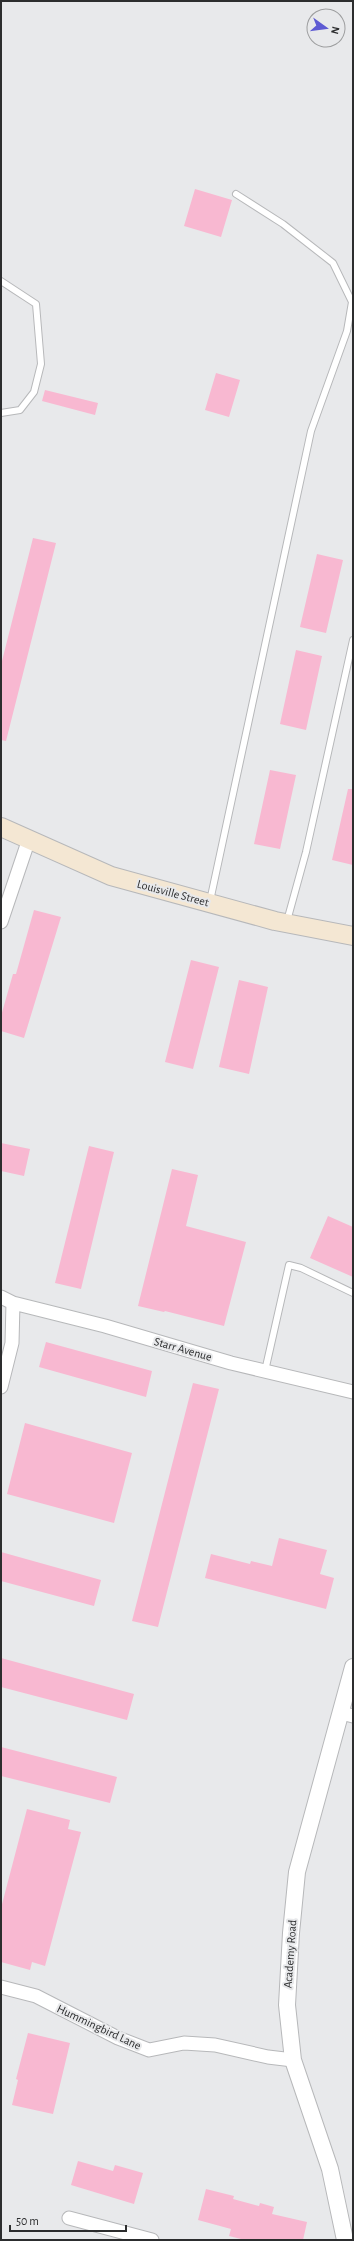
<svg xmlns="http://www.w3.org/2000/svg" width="354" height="2241" font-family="'Alegreya Sans',sans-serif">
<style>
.building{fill:#f8b8d1}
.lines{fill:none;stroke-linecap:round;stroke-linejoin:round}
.service-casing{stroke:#b7b8ba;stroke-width:8}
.minor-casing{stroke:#b7b8ba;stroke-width:15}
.tertiary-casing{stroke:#b7b8ba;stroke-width:18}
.secondary-casing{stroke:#b7b8ba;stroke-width:20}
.service{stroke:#fff;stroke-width:6}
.minor{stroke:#fff;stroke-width:13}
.tertiary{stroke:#fff;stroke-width:16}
.secondary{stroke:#f4e7d3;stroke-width:18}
.labels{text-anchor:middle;stroke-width:4;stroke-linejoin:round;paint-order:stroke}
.street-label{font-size:12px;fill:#2c2d2e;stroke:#e8e9eb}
</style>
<rect width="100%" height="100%" fill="#e8e9eb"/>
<path class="building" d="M 195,189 L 232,200 L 221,237 L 184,226 Z
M 216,373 L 240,380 L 229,417 L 205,410 Z
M 45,390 L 98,403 L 95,415 L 42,401 Z
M 33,538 L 56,543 L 6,741 L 1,740 L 1,665 Z
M 317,554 L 343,560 L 326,633 L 300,627 Z
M 296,650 L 322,656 L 306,730 L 280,724 Z
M 270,770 L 296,775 L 280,849 L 254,844 Z
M 348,789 L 353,789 L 353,865 L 332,860 Z
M 34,910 L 61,917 L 24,1038 L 1,1031 L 1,1016 L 13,974 L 16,974 Z
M 191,960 L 219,967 L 193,1069 L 165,1062 Z
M 239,980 L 268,987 L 249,1074 L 219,1067 Z
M 1,1143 L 30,1149 L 24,1176 L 1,1171 Z
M 89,1146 L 114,1152 L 81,1289 L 55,1283 Z
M 172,1169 L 198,1175 L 186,1226 L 246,1242 L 224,1326 L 165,1311 L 164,1312 L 138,1306 Z
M 328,1216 L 353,1227 L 353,1277 L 310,1258 Z
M 46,1342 L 152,1371 L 146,1397 L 39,1367 Z
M 193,1383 L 219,1389 L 158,1627 L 132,1621 Z
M 25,1423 L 132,1453 L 114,1523 L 7,1494 Z
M 279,1538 L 327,1550 L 320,1574 L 334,1578 L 326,1609 L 205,1578 L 211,1554 L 250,1564 L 251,1561 L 272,1566 Z
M 1,1552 L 101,1580 L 94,1606 L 1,1581 Z
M 1,1658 L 134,1694 L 127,1720 L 1,1687 Z
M 1,1747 L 117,1777 L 110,1803 L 1,1776 Z
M 27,1809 L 70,1820 L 68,1829 L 81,1832 L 45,1966 L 32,1962 L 30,1970 L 1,1962 L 1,1908 Z
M 28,2033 L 70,2043 L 53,2114 L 12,2105 L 18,2080 L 16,2079 Z
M 78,2161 L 113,2171 L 115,2165 L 143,2173 L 134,2204 L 71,2185 Z
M 206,2189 L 234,2196 L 233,2199 L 259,2206 L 260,2203 L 274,2207 L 272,2214 L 307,2222 L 303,2240 L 245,2240 L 229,2236 L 231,2229 L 198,2220 Z"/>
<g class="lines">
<defs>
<path id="service" d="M 1,281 L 36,304 L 41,364 L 34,392 L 20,410 L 1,413
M 210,901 L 311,431 L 347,331 L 352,302 L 333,263 L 283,224 L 236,194
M 287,921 L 306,852 L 353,640
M 265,1371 L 289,1265 L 301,1268 L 353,1293"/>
<path id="minor" d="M 1,922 L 29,839
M 1,1297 L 13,1303 L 105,1326 L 231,1363 L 353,1392
M 1,1387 L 12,1343 L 13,1303
M 341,1713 L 353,1716
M 1,1987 L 36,1996 L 118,2038 L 149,2050 L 184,2043 L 215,2045 L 268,2057 L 293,2060
M 69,2218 L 152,2240"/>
<path id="tertiary" d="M 345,2240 L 330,2169 L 293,2060 L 287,2005 L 291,1933 L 297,1872 L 353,1667"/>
<path id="secondary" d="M 1,827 L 111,876 L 275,921 L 353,936"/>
</defs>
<use href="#service" class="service-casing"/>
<use href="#minor" class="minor-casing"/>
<use href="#tertiary" class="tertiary-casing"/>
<use href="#secondary" class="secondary-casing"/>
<use href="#service" class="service"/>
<use href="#minor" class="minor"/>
<use href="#tertiary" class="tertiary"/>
<use href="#secondary" class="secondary"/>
</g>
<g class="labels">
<g class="street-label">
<text transform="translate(173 893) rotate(15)" y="4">Louisville Street</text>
<text transform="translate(183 1349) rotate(16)" y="4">Starr Avenue</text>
<text transform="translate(290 1954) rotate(-86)" y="4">Academy Road</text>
<text transform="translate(99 2027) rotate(25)" y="4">Hummingbird Lane</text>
</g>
</g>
<rect width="354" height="2241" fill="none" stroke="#2c2d2e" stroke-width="4"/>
<g transform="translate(326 28) rotate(104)"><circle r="19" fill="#e8e9eb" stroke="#9d9e9f"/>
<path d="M0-3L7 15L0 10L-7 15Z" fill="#5e5bd3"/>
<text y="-6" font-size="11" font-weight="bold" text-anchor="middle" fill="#2c2d2e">N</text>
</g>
<path d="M10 2225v6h116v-6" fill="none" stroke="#2c2d2e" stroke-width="2"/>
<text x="16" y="2225" font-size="12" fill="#2c2d2e" stroke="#e8e9eb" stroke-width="3" paint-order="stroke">50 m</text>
</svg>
